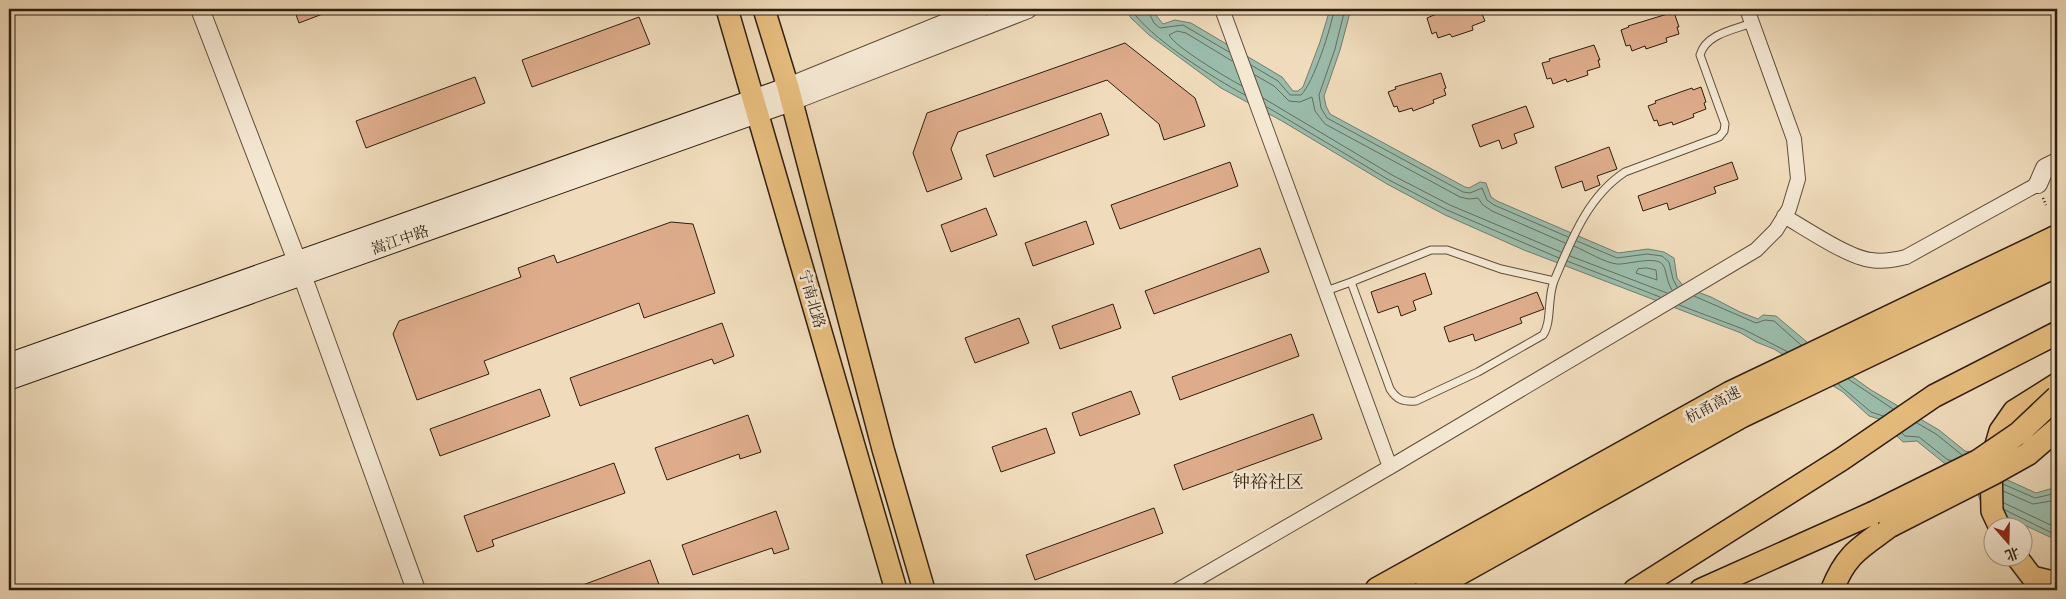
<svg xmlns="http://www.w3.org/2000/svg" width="2066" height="599" font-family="'Sorts Mill Goudy','Noto Serif SC',serif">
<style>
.water{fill:#9bbcab;stroke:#707d6d}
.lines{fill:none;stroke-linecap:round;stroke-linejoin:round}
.shore{stroke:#656d5d;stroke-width:1}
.building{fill:#deac8b;stroke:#2f1e0f}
.service-casing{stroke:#5f4e3a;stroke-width:9}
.minor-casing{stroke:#5f4e3a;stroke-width:16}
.tertiary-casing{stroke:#5f4e3a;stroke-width:20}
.secondary-casing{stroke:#2f1e0f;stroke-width:21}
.primary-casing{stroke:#2f1e0f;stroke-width:24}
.trunk-casing{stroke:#2f1e0f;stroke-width:25}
.motorway-casing{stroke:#2f1e0f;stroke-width:28}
.path{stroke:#2f1e0f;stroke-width:2.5;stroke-dasharray:1 2.5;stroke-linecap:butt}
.service{stroke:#f5e8d3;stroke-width:7}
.minor{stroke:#f5e8d3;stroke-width:14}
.tertiary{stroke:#f5e8d3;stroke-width:18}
.secondary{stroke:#f5e8d3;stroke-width:19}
.primary{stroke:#e8be7e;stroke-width:21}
.trunk{stroke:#e8be7e;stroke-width:22}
.motorway{stroke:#e8be7e;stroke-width:25}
.trunk-bridge-casing{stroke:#2f1e0f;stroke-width:25;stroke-linecap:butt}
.trunk-bridge{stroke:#e8be7e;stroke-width:22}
.labels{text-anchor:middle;stroke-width:5;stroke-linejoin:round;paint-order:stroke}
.street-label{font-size:15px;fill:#2f1e0f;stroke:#f5e8d3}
.quarter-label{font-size:18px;fill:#2f1e0f;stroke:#f5e8d3}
</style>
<rect width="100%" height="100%" fill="#f0dcbc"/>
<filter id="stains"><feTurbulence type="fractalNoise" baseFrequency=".004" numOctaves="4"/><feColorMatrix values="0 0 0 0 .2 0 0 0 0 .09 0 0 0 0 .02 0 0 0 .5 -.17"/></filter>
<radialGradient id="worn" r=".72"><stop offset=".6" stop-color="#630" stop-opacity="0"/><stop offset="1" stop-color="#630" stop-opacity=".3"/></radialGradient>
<path class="water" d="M 1126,9 L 1151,9 L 1163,24 L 1175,20 L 1191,23 L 1282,77 L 1293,91 L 1298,91 L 1303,87 L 1320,42 L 1330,9 L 1351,9 L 1340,50 L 1324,96 L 1326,106 L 1330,114 L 1465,187 L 1469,188 L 1480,182 L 1486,183 L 1491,197 L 1497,201 L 1618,253 L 1648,249 L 1664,252 L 1674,258 L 1677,278 L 1684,287 L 1711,297 L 1740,312 L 1758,319 L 1763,315 L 1776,316 L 1826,358 L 1871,390 L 1939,430 L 1965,451 L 1977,453 L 2003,478 L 2036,493 L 2057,487 L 2057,590 L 2052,538 L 1982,505 L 1976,489 L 1917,441 L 1903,442 L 1879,419 L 1869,416 L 1843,392 L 1774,349 L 1756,342 L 1741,333 L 1524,250 L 1445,215 L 1387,184 L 1282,121 L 1221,88 L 1149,35 L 1131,18 Z"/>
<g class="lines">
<path class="shore" d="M 1131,9 C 1148,37 1215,79 1245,95
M 1147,9 L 1154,23 L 1160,28 L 1183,25 L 1229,52
M 1345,9 L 1335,49 L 1319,95 L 1321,108 L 1327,118 L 1463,192 L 1470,193 L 1482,188 L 1487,200 L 1494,205 L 1568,237
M 1232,61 L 1186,33 L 1177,31 L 1169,35 C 1175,47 1227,78 1242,86
M 1251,65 L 1278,81 L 1290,95 L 1301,95 C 1313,84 1332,26 1334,9
M 1255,75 L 1274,86 L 1289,101 L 1300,102 L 1312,97 L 1315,111 L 1325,124 L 1460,197 L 1469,199 L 1478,198 L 1483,205 L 1492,211 L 1565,243
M 1263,98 L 1392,175 L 1450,205 L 1561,252
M 1267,107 L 1389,180 L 1447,210 L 1559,258
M 1577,241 L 1617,258 L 1647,254 L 1662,256 L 1669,262 L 1673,279 L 1677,287
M 1574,246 C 1586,251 1605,263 1617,264 C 1626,265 1657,255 1663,265 C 1667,271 1666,281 1672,290
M 1570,256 L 1667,293
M 1567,261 L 1660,297
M 1647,268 L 1656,270 L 1657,280 L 1636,273 L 1638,269 Z
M 1694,296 L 1756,323 L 1765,320 L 1774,321 L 1801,345
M 1679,305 L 1743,329 L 1788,352
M 1848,379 L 1893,409
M 1838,384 L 1871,412 L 1883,416
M 1917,423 L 1936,434 L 1962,455
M 1902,433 L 1905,436 L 1919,437 L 1948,460 L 1951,460
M 2003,484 L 2035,498 L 2057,493
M 2003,491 L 2033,504 L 2057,500
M 2004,503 L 2057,528
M 2005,510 L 2054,534 L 2057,538"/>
</g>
<path class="building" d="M 294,9 L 332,9 L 333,10 L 299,23 Z
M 1448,9 L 1480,9 L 1485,21 L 1472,26 L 1473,30 L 1452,37 L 1450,34 L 1438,38 L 1436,32 L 1432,34 L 1427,18 Z
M 1674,12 L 1679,27 L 1677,27 L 1679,34 L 1666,38 L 1667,42 L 1646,49 L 1645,46 L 1632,51 L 1630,45 L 1626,46 L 1621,30 L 1629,27 L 1628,26 Z
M 639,17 L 650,44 L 532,87 L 522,60 Z
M 1125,43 L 1195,98 L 1205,126 L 1164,140 L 1159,124 L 1107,80 L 958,132 L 951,149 L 962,179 L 927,192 L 913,153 L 927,113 Z
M 1594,45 L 1600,60 L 1598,60 L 1600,67 L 1587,71 L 1588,75 L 1567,82 L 1566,79 L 1553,84 L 1551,78 L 1547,79 L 1542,63 L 1550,61 L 1549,59 Z
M 1441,73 L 1446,88 L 1444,89 L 1446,95 L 1433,100 L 1434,103 L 1413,111 L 1412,108 L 1399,112 L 1397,106 L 1394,107 L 1388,92 L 1396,89 L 1395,87 Z
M 475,77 L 485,103 L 366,148 L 356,121 Z
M 1701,87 L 1706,102 L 1704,103 L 1706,109 L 1693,114 L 1694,117 L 1673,125 L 1672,122 L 1659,126 L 1657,120 L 1654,121 L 1648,106 L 1656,103 L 1655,101 L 1692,88 L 1693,90 Z
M 1526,106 L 1534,127 L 1514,134 L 1517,143 L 1502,149 L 1499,140 L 1480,147 L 1472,125 Z
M 1101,113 L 1109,135 L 994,177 L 986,155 Z
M 1609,147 L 1617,169 L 1597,176 L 1600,185 L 1585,191 L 1582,181 L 1562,188 L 1555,167 Z
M 1230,162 L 1238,186 L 1120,229 L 1111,205 Z
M 1732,162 L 1738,179 L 1714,187 L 1716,193 L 1669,210 L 1667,203 L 1643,211 L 1638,196 Z
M 986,208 L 997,235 L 951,252 L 941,225 Z
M 1086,221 L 1094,244 L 1033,266 L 1025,243 Z
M 671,222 L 693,224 L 715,293 L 644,318 L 639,303 L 484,361 L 489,374 L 417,400 L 393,334 L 399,321 L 521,277 L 518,268 L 554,255 L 557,263 Z
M 1260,248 L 1269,272 L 1154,314 L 1145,291 Z
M 1425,273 L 1432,294 L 1413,301 L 1416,310 L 1401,316 L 1398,306 L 1378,313 L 1371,292 Z
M 1537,292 L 1544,309 L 1520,318 L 1522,323 L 1475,341 L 1473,334 L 1449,342 L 1444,327 Z
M 1113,304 L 1121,328 L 1060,349 L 1052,326 Z
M 1019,318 L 1029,343 L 975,363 L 965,338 Z
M 722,323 L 734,356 L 714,364 L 712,359 L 580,406 L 570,378 Z
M 1291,334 L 1299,356 L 1180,400 L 1172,377 Z
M 540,389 L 550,416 L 440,456 L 430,429 Z
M 1131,391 L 1140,414 L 1080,436 L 1072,413 Z
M 1313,414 L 1322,439 L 1183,490 L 1174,465 Z
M 748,415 L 761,452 L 740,459 L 739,454 L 667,480 L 655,448 Z
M 1046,428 L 1055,453 L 1001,472 L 992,447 Z
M 614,463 L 625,493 L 492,540 L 494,546 L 477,552 L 464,516 Z
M 1154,508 L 1163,533 L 1035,580 L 1026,555 Z
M 776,511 L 789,549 L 774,554 L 772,548 L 693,575 L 682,545 Z
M 650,560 L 661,590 L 572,590 L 572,589 Z"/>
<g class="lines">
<defs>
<path id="service" d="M 1351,282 L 1431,250 L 1447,250 L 1501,269 L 1554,281
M 1326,291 L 1351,282 L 1390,389 C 1397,400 1403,402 1416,401 L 1478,372 L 1543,335 C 1552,322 1547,299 1554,281 C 1571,241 1587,197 1625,172 L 1719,137 L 1724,131 L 1725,124 L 1700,55 C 1706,34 1733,30 1752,23"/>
<path id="minor" d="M 1784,216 C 1805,228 1849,258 1871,260 C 1884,262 1894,260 1906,257 L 2038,184
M 1390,467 L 1756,250 L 1776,230 L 1789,209 L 1798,179 L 1794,139 L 1747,9
M 1178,590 L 1390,467 L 1222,9"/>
<path id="tertiary" d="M 200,9 L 297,261 L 416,590
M 788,87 L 980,9
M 792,101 L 1028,9
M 2038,184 L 2045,168 L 2057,162"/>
<path id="secondary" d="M 9,363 L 788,87
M 9,380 L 792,101"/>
<path id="primary" d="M 727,9 L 896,590
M 764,9 L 788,87 L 883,449 L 924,590
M 1999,526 L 1992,511 L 1991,462 L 2000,431 L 2014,411 L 2057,384
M 2016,556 L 2032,577 L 2057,583"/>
<path id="trunk" d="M 1635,590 L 1842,459 L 1934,396 L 2057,333
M 1701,590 L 1873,513
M 1832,590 C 1846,554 1860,548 1890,526"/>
<path id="motorway" d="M 1378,590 L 1731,394 L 2057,238
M 1427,590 L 1741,415 L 2057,264"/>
</defs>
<use href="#service" class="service-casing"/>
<use href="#minor" class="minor-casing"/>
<use href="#tertiary" class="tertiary-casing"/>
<use href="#secondary" class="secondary-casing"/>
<use href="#primary" class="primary-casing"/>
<use href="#trunk" class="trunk-casing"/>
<use href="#motorway" class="motorway-casing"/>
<path class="path" d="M 2043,198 L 2046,205"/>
<use href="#service" class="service"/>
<use href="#minor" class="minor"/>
<use href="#tertiary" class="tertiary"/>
<use href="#secondary" class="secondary"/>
<use href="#primary" class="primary"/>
<use href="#trunk" class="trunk"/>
<use href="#motorway" class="motorway"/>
<defs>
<path id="trunk-bridge" d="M 1873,513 L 1978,461 L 2019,433 L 2057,397
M 1890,526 L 1994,473 L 2028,454 L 2057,429"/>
</defs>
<use href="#trunk-bridge" class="trunk-bridge-casing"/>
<use href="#trunk-bridge" class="trunk-bridge"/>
</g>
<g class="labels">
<g class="street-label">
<text transform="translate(400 240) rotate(-19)" y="5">嵩江中路</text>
<text transform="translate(812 299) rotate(74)" y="5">宁南北路</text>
<text transform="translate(1713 405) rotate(-28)" y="5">杭甬高速</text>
</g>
<g class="quarter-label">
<text x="1268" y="488">钟裕社区</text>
</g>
</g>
<rect width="2066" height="599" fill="none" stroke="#f0dcbc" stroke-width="30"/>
<rect x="10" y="10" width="2046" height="579" fill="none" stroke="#2f1e0f" stroke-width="2.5"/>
<rect x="15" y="15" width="2036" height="569" fill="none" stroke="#2f1e0f"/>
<g transform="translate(2008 542) rotate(160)"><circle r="24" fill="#f5e8d3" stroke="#a69785"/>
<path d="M0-4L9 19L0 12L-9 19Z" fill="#8f2418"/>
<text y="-8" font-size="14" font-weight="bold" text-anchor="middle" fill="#2f1e0f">北</text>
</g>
<rect width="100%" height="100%" filter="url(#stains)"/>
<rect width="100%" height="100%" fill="url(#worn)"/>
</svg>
